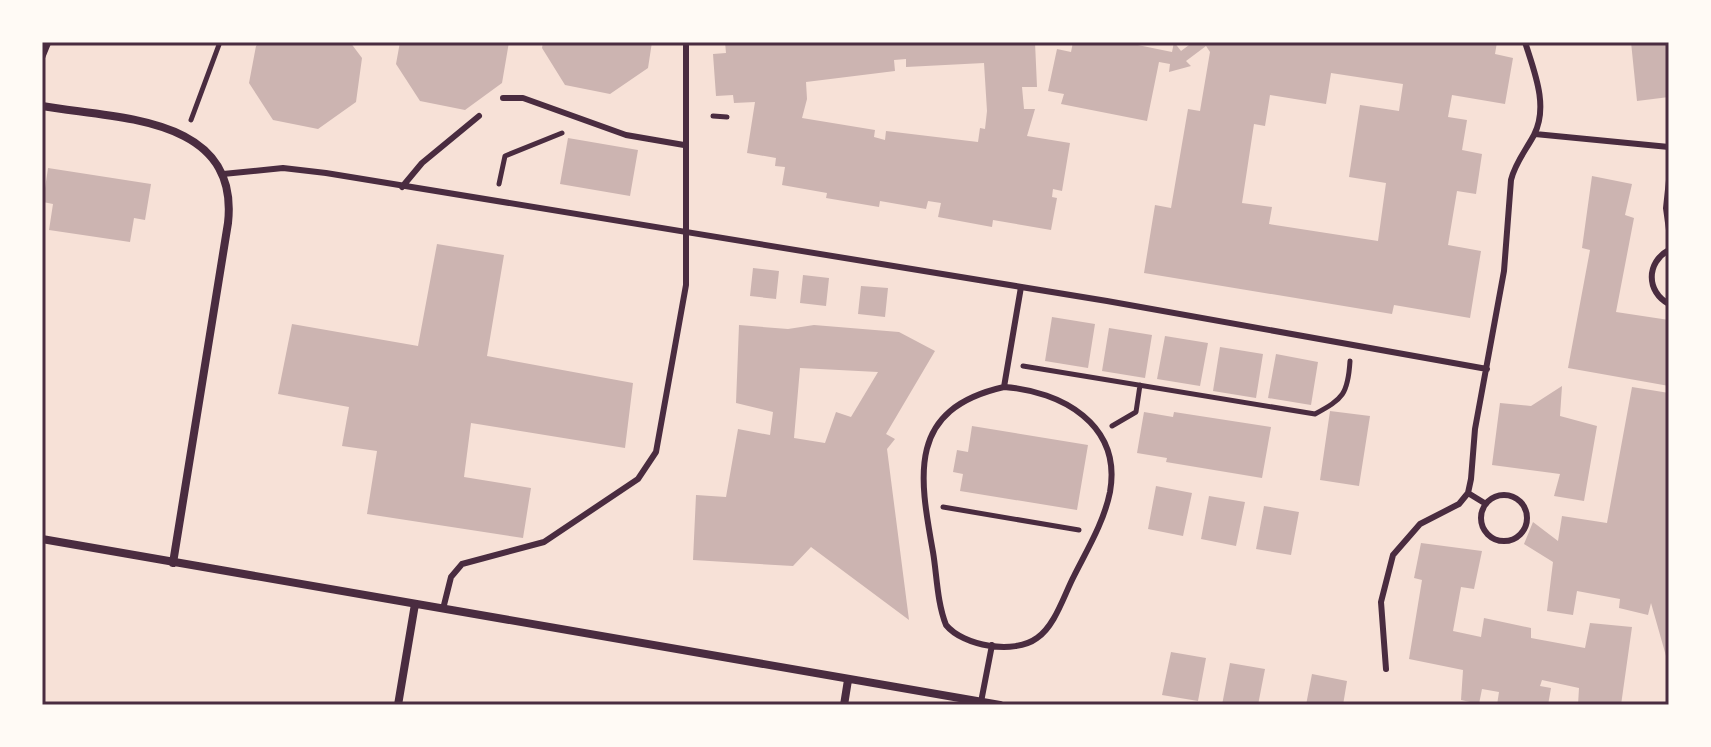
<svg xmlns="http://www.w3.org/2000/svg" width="1711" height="747" font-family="Ubuntu,sans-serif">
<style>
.building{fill:#ccb4b1;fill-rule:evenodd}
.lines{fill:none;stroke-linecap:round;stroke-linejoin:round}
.path{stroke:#4a2c40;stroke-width:5}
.service{stroke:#4a2c40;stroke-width:6}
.minor{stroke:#4a2c40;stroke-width:8}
.neatline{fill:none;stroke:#4a2c40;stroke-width:3}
</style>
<rect width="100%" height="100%" fill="#f7e1d7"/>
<path class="building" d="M 260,42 L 350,42 L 362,58 L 356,102 L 318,129 L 273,120 L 249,83 L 256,46 Z
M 400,42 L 509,42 L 502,83 L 465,110 L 420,101 L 396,64 Z
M 543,42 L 652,42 L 648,68 L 610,94 L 565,85 L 542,48 Z
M 725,42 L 1035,42 L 1037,87 L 1022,87 L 1024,109 L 1035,109 L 1027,136 L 1070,143 L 1062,191 L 1053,189 L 1052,197 L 1057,198 L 1051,230 L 993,220 L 992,227 L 938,217 L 941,203 L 928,201 L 926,209 L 880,201 L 879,207 L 826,198 L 827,193 L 782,185 L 785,167 L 775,166 L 776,158 L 747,153 L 755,102 L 734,103 L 733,95 L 716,96 L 713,54 L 726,53 ZM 906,59 L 906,67 L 984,63 L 987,111 L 985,129 L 980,128 L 978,142 L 886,131 L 885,140 L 874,137 L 875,130 L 802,118 L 807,99 L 806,82 L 895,71 L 894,60 Z
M 1073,42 L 1123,42 L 1172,52 L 1174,42 L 1181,51 L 1193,42 L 1497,42 L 1495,54 L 1513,58 L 1505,104 L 1452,95 L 1448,117 L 1467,120 L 1462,150 L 1482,154 L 1476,194 L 1457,191 L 1448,245 L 1481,251 L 1470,318 L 1394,305 L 1392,314 L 1144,273 L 1155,205 L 1171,208 L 1188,109 L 1200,111 L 1210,52 L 1206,46 L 1186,61 L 1191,66 L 1169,72 L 1170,64 L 1159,62 L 1147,121 L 1061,104 L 1064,94 L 1048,91 L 1057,49 L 1071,52 ZM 1331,73 L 1403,84 L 1399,111 L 1360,105 L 1349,177 L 1386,183 L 1378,241 L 1269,224 L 1272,207 L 1242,203 L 1254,124 L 1265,126 L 1270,95 L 1326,104 Z
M 1631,42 L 1669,42 L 1669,97 L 1637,101 Z
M 568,138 L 638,150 L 630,196 L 560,184 Z
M 48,168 L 151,184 L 145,220 L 134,218 L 130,242 L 49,230 L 53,204 L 43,202 Z
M 1592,176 L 1632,184 L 1625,215 L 1634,218 L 1616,312 L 1669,320 L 1669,386 L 1568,368 L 1590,250 L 1582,248 Z
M 437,244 L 504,255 L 487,356 L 633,383 L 625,448 L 471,423 L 464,477 L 531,488 L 523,538 L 367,514 L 377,451 L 342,446 L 349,407 L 278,394 L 292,324 L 418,346 Z
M 753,268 L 779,271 L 776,299 L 750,296 Z
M 803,275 L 829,278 L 826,306 L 800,303 Z
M 861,286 L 888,288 L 885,317 L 858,314 Z
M 1052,317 L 1095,324 L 1088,368 L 1045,361 Z
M 739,325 L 788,329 L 814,325 L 899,332 L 935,351 L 886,434 L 895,439 L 887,449 L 909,620 L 811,547 L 793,566 L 693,560 L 696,495 L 726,497 L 738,429 L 770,435 L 773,412 L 736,403 ZM 800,368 L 878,372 L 851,417 L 836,412 L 825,443 L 794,438 Z
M 1109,328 L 1152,335 L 1145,378 L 1102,371 Z
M 1165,336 L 1208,343 L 1200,386 L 1157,379 Z
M 1220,347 L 1263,354 L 1256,398 L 1213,391 Z
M 1276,354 L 1318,362 L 1311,405 L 1268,398 Z
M 1562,386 L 1560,416 L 1597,426 L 1584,501 L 1554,496 L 1560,474 L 1492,465 L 1500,403 L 1531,406 Z
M 1632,387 L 1669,393 L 1668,663 L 1651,603 L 1648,615 L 1619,608 L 1620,599 L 1577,591 L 1573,615 L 1547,611 L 1553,562 L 1524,544 L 1533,522 L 1558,541 L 1562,516 L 1607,523 Z
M 1330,411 L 1370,416 L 1359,486 L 1320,480 Z
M 1144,412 L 1173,417 L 1174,412 L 1271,427 L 1262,478 L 1166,462 L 1167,458 L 1137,453 Z
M 972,426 L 1088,445 L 1077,510 L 960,491 L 963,474 L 953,472 L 957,450 L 968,452 Z
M 1156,486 L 1192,493 L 1183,536 L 1148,529 Z
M 1209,496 L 1245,502 L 1236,546 L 1201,539 Z
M 1264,506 L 1299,512 L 1291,555 L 1256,549 Z
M 1421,543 L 1482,551 L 1474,589 L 1461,587 L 1453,631 L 1481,637 L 1484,618 L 1531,628 L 1531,638 L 1585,648 L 1590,623 L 1632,627 L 1621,705 L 1578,705 L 1579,688 L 1542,680 L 1540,686 L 1551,688 L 1548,705 L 1497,705 L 1499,692 L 1482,689 L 1479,704 L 1461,700 L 1463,670 L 1409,659 L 1422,580 L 1414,578 Z
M 1171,652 L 1206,658 L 1198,701 L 1162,695 Z
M 1230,663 L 1265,669 L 1258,705 L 1222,705 Z
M 1312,674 L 1347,681 L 1343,705 L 1306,705 Z"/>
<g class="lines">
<path class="path" d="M 42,59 L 49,42
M 713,116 L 727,117
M 191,120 L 220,42
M 499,184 L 505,156 L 562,133
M 1023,366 L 1315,414 C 1343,399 1348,394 1350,361
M 1112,426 L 1136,412 L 1140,385
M 943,507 L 1079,530"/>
<path class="service" d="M 503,98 L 523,98 L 626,135 L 684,145
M 1535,134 L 1669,147
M 223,174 L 283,168 L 326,173 L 1107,301 L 1487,369
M 1669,180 L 1666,208 L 1669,230
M 402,187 L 422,163 L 479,116
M 1669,250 C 1646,262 1646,292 1669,304
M 1004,387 C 1061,391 1122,424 1110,492 C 1104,522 1087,550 1074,576 C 1064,595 1055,626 1037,638 C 1014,655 963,646 946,625 C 937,602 937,576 933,552 C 919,475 907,409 1004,387 Z
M 1004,387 L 1021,287
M 1468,493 L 1486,504
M1481 518a23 23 0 1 1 46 0a23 23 0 1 1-46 0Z
M 443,609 L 451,577 L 462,564 L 544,542 L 638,479 L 656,452 L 686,285 L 686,42
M 1386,669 L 1381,602 L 1393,555 L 1420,524 L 1459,504 L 1468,493 L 1471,479 L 1475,429 L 1504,271 L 1511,180 C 1515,163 1526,150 1534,135 C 1549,106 1534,71 1525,42
M 981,702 L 992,645"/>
<path class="minor" d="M 42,106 C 116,119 240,115 228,223 L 173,563
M 42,539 L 1000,705
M 398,705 L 415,604
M 844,705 L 848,680"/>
</g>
<rect width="1711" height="747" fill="none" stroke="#fffaf5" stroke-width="88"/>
<rect x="44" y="44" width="1623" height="659" class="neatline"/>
</svg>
